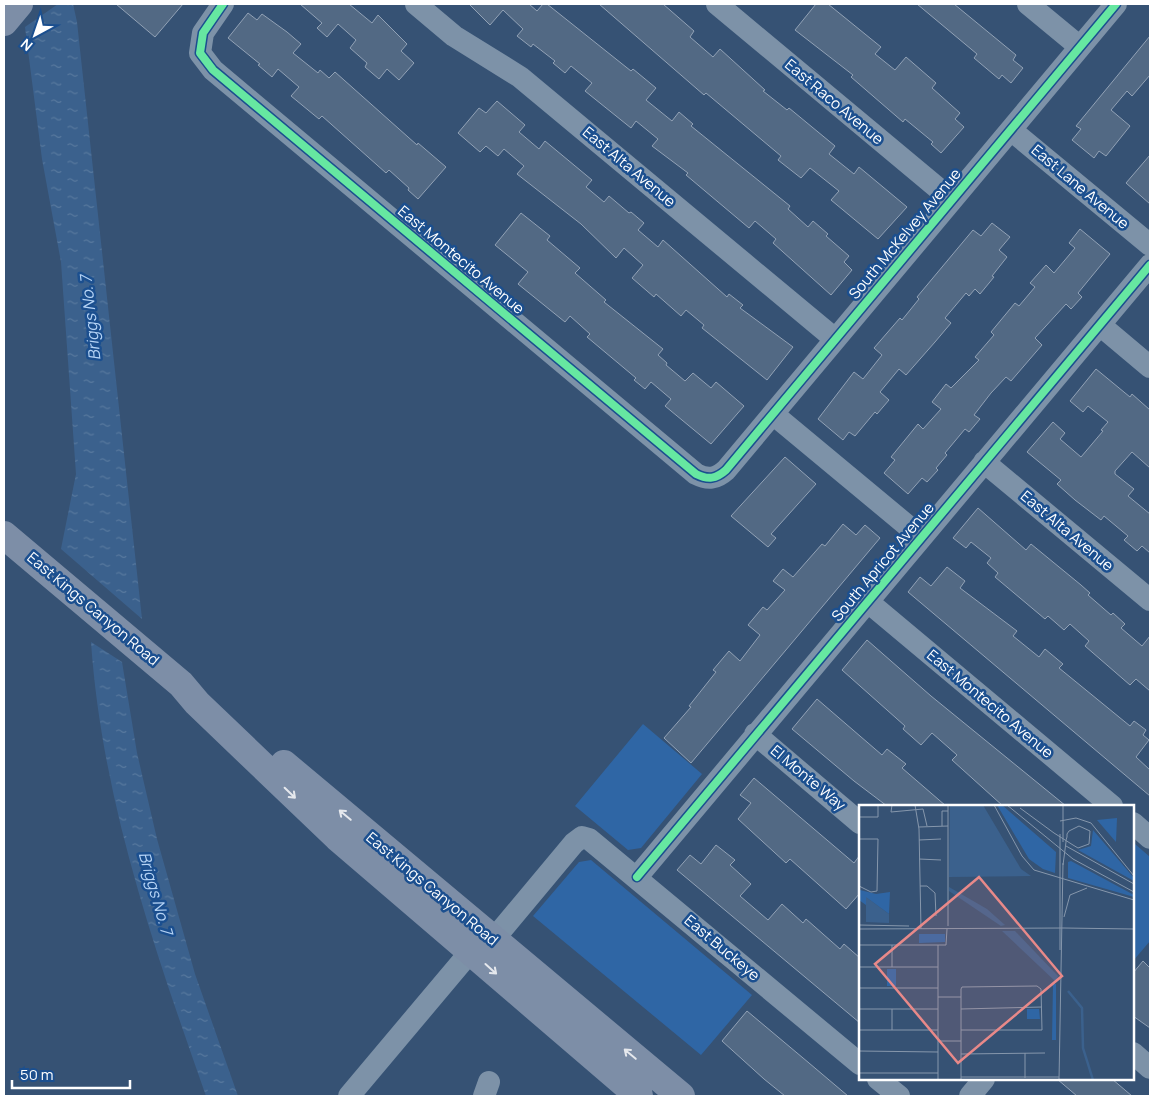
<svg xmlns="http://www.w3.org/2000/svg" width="1154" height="1100" font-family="Manrope,sans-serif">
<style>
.park{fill:#2f66a5}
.water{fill:url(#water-ripples)}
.building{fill:#526984;stroke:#92a2b6}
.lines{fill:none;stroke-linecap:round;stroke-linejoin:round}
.minor{stroke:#7d92a8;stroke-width:22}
.major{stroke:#7d8ea7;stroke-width:28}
.cycleway-casing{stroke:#1b4f8f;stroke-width:11}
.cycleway{stroke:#66e7a1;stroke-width:8}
.oneway{stroke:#e5e8ed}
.labels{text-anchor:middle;stroke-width:5;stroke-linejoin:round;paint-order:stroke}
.street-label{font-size:15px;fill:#fff;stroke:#1b4f8f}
.water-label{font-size:16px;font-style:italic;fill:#b5d3f5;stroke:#1b4f8f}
.inset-river{fill:none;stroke:#3b618d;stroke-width:2.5}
.inset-road{fill:none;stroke:#8697ac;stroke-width:1}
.view{fill:#e88989;fill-opacity:0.15;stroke:#e88989;stroke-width:2.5}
.inset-edge{fill:none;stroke:#fff;stroke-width:2.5}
</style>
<defs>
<pattern id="water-ripples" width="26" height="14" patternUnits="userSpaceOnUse" patternTransform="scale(1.25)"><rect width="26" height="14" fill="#3b618d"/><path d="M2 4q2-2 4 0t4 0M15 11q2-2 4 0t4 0" fill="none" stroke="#58799e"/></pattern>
</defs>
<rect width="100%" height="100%" fill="#365274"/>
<path class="park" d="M 643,724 L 702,774 L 641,848 L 628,850 L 575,806 Z
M 1135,844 L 1150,857 L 1150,941 L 1133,961 L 1133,847 Z
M 591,860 L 752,995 L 701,1055 L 533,916 L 579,862 Z"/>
<path class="water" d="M 58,4 L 73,4 L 77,22 L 142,619 L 61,549 L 76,474 L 61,262 L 42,159 L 25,27 Z
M 91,642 L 122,662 L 137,753 L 157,839 L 195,974 L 238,1096 L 206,1096 C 154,948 102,800 91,642 Z"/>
<path class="building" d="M 116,4 L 183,4 L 155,37 Z
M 300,4 L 349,4 L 372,23 L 378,15 L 407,44 L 401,51 L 414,63 L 399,80 L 387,69 L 379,79 L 365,67 L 367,63 L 350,48 L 356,40 L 338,24 L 327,37 L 317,28 L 322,23 Z
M 469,4 L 529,4 L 537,11 L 543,4 L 547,4 L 631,71 L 633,69 L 656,88 L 646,100 L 672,121 L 679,112 L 693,124 L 691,126 L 790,206 L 788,209 L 808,227 L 813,221 L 828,234 L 826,236 L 849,256 L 844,262 L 852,270 L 831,295 L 773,243 L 776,239 L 755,221 L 749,228 L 686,175 L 688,173 L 652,146 L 658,139 L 636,121 L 631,128 L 585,91 L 592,83 L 571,66 L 565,73 L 553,63 L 555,61 L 533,44 L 531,47 L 517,36 L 523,29 L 503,10 L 490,25 Z
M 599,4 L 663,4 L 694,31 L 690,37 L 713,57 L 720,49 L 765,90 L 763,91 L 787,110 L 789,108 L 835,146 L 829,154 L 854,174 L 859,167 L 907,207 L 878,239 L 831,200 L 839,191 L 810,168 L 801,178 L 778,160 L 781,156 L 706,93 L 704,95 Z
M 816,4 L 828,4 L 881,47 L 875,54 L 895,70 L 906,57 L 936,83 L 932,88 L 960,113 L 955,119 L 964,127 L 941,153 L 931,144 L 933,142 L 905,119 L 903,122 L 851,77 L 853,75 L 795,30 Z
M 917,4 L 954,4 L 1016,55 L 1013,60 L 1023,68 L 1011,83 L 1002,75 L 999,79 L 974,58 L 977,54 Z
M 248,13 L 257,20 L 262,14 L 287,32 L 301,44 L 293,53 L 318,73 L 320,70 L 329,78 L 335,72 L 417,145 L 418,143 L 446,167 L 418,199 L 408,190 L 409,188 L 389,170 L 386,173 L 322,116 L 319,119 L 291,96 L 299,87 L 278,69 L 272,77 L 258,65 L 260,64 L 228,38 Z
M 1150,36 L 1150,75 L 1132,96 L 1127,91 L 1111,110 L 1130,126 L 1106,156 L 1099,151 L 1094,158 L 1072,140 L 1081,129 L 1076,126 Z
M 497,101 L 525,125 L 519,132 L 539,149 L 545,141 L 592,180 L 586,187 L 604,202 L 609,196 L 629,213 L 631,212 L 644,223 L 638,230 L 658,247 L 663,240 L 727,297 L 729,294 L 743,305 L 740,308 L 793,347 L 767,380 L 702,328 L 704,325 L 686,310 L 681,316 L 656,294 L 654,297 L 632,278 L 643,265 L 624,248 L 616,258 L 581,224 L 517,174 L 524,166 L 504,149 L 498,156 L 486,146 L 480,152 L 458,133 L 479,108 L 486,113 Z
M 1150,155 L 1150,204 L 1126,183 Z
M 521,213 L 550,236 L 547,240 L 580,268 L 575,273 L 606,300 L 604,302 L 663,349 L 658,355 L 667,363 L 666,365 L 685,381 L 693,373 L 711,388 L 716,382 L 744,406 L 711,444 L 665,406 L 671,399 L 651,382 L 645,389 L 634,380 L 636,378 L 587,337 L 590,334 L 570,316 L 565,322 L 518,284 L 528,272 L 495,245 Z
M 992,223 L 1010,237 L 999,250 L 1007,257 L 992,276 L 994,277 L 980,294 L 975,289 L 969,296 L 966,293 L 945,318 L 951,323 L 935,342 L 906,375 L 899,369 L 880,392 L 889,400 L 877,414 L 875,412 L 855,436 L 849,432 L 843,440 L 818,419 L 854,372 L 863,379 L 882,355 L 874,348 L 900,318 L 902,320 L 919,299 L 917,297 L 973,230 L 981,236 Z
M 1080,229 L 1110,254 L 1078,293 L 1082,297 L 1071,309 L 1066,304 L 1035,338 L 1042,345 L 1011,381 L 1006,377 L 991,393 L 974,415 L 980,419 L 969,432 L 965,429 L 945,453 L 947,455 L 936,468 L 938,470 L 927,482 L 922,478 L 908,494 L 884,473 L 895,460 L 891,457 L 918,424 L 923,429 L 941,409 L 932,402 L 946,384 L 951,388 L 979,360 L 975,357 L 994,335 L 991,332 L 1015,303 L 1019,306 L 1035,287 L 1030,283 L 1046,265 L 1054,273 L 1075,248 L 1069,243 Z
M 1096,369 L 1130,397 L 1132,394 L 1150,410 L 1150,468 L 1132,452 L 1115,471 L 1115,474 L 1134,489 L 1128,496 L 1150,514 L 1150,553 L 1142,546 L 1137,551 L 1124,540 L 1128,536 L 1104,516 L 1101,520 L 1075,500 L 1057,484 L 1061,480 L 1027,452 L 1053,422 L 1065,433 L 1060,439 L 1081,457 L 1103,431 L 1101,430 L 1108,422 L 1088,406 L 1083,412 L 1070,401 Z
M 785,457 L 816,484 L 771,534 L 776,538 L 768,547 L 731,516 Z
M 978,508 L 1026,550 L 1031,544 L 1081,585 L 1090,593 L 1088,595 L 1111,615 L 1113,613 L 1125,624 L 1121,628 L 1142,646 L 1150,636 L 1150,691 L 1136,679 L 1130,685 L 1085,646 L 1089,641 L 1070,624 L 1064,630 L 1048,616 L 1045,619 L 995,577 L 998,573 L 987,563 L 991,558 L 971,542 L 966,548 L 953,538 Z
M 843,524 L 856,535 L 865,525 L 880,538 L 691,763 L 664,738 L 691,707 L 689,706 L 716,672 L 713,670 L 729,651 L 740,661 L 760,635 L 748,625 L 763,607 L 767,610 L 785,590 L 773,581 L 783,569 L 793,577 L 822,544 L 825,546 Z
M 947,567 L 965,581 L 960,588 L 1017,631 L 1013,636 L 1039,657 L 1045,649 L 1063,664 L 1059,668 L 1130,726 L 1134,721 L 1146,730 L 1143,735 L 1149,740 L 1136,757 L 1150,770 L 1150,796 L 908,592 L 920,577 L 931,586 Z
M 867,640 L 931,696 L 1066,806 L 1003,806 L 952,760 L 957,755 L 932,733 L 921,745 L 903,729 L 905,726 L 842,670 Z
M 817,699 L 882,755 L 887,749 L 906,764 L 902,768 L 946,806 L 887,806 L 854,781 L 792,729 Z
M 754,778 L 854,863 L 860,855 L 860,893 L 846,909 L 790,859 L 786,863 L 738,819 L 751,803 L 740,795 Z
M 716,845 L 735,860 L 730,865 L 751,884 L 740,896 L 768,920 L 782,904 L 803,923 L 806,919 L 840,949 L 844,944 L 860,958 L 860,1023 L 677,870 L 690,855 L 701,864 Z
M 1143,961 L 1150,968 L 1150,1028 L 1133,1016 L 1133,973 Z
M 747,1011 L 809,1063 L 848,1096 L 785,1096 L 764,1079 L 722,1041 Z
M 1057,1079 L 1112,1079 L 1132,1096 L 1077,1096 Z"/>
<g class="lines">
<path class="minor" d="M 223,4 L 203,33 L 200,53 L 213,70 L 696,474 C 708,480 716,479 726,470 L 1116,4
M 416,4 L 454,36 L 520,77 L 835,339
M 717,4 L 952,200
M 1028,4 L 1080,47
M 1011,130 L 1150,245
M 1100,325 L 1150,367
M 773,414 L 921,537
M 984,462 L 1150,600
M 867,601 L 1112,806
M 755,734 L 860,823
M 1133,823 L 1150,838
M 637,877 L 1150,265
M 493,940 L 574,843 L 582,837 L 589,839 L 860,1064
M 1133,1053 L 1150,1068
M 878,1079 L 899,1096
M 349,1096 L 471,951
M 484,1096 L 489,1082
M 970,1096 L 984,1079"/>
<path class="major" d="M 4,22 L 19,4
M 4,535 L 181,684 L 197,703 L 337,837 L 639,1096
M 284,764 L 681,1096"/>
<defs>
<path id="cycleway" d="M 223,4 L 203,33 L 200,53 L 213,70 L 696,474 C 708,480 716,479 726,470 L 1116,4
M 637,877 L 1150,265"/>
</defs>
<use href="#cycleway" class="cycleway-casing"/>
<use href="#cycleway" class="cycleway"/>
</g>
<defs><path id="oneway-shaft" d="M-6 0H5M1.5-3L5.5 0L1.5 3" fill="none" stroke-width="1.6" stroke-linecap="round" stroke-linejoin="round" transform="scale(1.25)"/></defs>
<g class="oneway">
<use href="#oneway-shaft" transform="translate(290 793) rotate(44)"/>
<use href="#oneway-shaft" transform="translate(345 815) rotate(-140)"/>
<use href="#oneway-shaft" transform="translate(491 969) rotate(42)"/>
<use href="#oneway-shaft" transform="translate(630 1054) rotate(-140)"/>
</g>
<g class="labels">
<g class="street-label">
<text transform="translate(834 102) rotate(40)" y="5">East Raco Avenue</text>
<text transform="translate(629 167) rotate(40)" y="5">East Alta Avenue</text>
<text transform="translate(1080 187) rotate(40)" y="5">East Lane Avenue</text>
<text transform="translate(905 234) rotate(-50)" y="5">South McKelvey Avenue</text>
<text transform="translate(461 260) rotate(40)" y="5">East Montecito Avenue</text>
<text transform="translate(1067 531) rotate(40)" y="5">East Alta Avenue</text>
<text transform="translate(883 562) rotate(-50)" y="5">South Apricot Avenue</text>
<text transform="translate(93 609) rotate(40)" y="5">East Kings Canyon Road</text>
<text transform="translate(990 704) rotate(40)" y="5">East Montecito Avenue</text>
<text transform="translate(808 778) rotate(40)" y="5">El Monte Way</text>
<text transform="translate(432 889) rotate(40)" y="5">East Kings Canyon Road</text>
<text transform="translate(722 948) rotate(40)" y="5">East Buckeye</text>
</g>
<g class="water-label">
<text transform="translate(90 318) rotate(-96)" y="6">Briggs No. 7</text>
<text transform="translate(156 893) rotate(74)" y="6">Briggs No. 7</text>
</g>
</g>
<g transform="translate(859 805)">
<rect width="275" height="275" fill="#365274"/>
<path d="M 138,0 L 143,0 L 197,47 L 196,68 L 184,64 L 170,54 ZM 258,13 L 257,37 L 238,15 ZM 234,25 L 275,73 L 275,76 L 219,45 L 232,41 ZM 212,56 L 275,90 L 275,92 L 209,73 L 209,57 Z" fill="#2f66a5"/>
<path d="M 1,85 L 17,89 L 31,87 L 30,109 L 8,93 L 7,100 L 0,95 ZM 60,129 L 86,129 L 86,137 L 60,138 ZM 28,164 L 37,164 L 37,181 L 28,181 ZM 194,179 L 197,179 L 197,235 L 193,235 ZM 168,204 L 180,204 L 181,214 L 168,214 Z" fill="#2f66a5"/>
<path d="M 91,0 L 124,0 L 162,64 L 172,71 L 90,72 ZM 90,82 L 128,104 L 146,120 L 142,121 L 90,86 ZM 7,92 L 30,109 L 30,118 L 7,117 ZM 143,126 L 156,126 L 199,171 L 197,177 Z" fill="#3b618d"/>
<path class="inset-river" d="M 209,186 L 223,203 L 224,243 L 234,275"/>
<path class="inset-road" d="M 33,0 L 32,7 L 64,4 L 68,21M 56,0 L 60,24 L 62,124M 135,0 L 163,51 L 175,65 L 275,95M 148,0 L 214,54 L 275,87M 172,0 L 189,0M 161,3 L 195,28 L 214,40 L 219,43 L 230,39 L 231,26 L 220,21 L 210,26 L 208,29 L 208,32 L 207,35 L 207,37 L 204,60M 0,12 L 19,12 L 19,0M 201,16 L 217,13 L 232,18 L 275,71M 83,21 L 83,6 L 89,6M 60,22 L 89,21M 201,29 L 201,145M 0,34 L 19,34 L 18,86 L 12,87 L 0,81M 60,35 L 82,34M 204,37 L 204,0M 207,41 L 275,79M 60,54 L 82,55M 61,81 L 68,81 L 76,88 L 77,111M 205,112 L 211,90 L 228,83M 0,120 L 50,121M 89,121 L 89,0M 205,123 L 275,124M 0,124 L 205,123M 0,140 L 87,140 L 88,124M 33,140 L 33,162M 0,162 L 79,162M 0,183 L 79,183M 79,192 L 102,192M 0,204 L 79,204M 33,204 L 33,225M 102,204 L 183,202M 0,225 L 79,225M 79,236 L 102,236M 0,246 L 79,247M 166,248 L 166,273M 102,249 L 186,248M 0,268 L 79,268M 102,272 L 200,272M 79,275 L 79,140M 102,275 L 102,184 L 103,182 L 178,181 L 182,184 L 183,225 L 102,225M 200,275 L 204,58"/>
<path class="view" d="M 120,72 L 203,171 L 99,258 L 16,159 Z"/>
<rect width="275" height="275" class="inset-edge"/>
</g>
<rect width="1154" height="1100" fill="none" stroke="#ffffff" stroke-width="10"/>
<g transform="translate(35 35) rotate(220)" stroke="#1b4f8f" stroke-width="4" paint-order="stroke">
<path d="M0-4L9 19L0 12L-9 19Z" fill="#ffffff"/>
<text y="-8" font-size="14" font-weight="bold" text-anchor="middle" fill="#ffffff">N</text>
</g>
<path d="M12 1080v8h118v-8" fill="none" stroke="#ffffff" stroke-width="2.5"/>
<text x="20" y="1080" font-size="15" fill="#ffffff" stroke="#1b4f8f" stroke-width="4" paint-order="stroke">50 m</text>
</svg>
